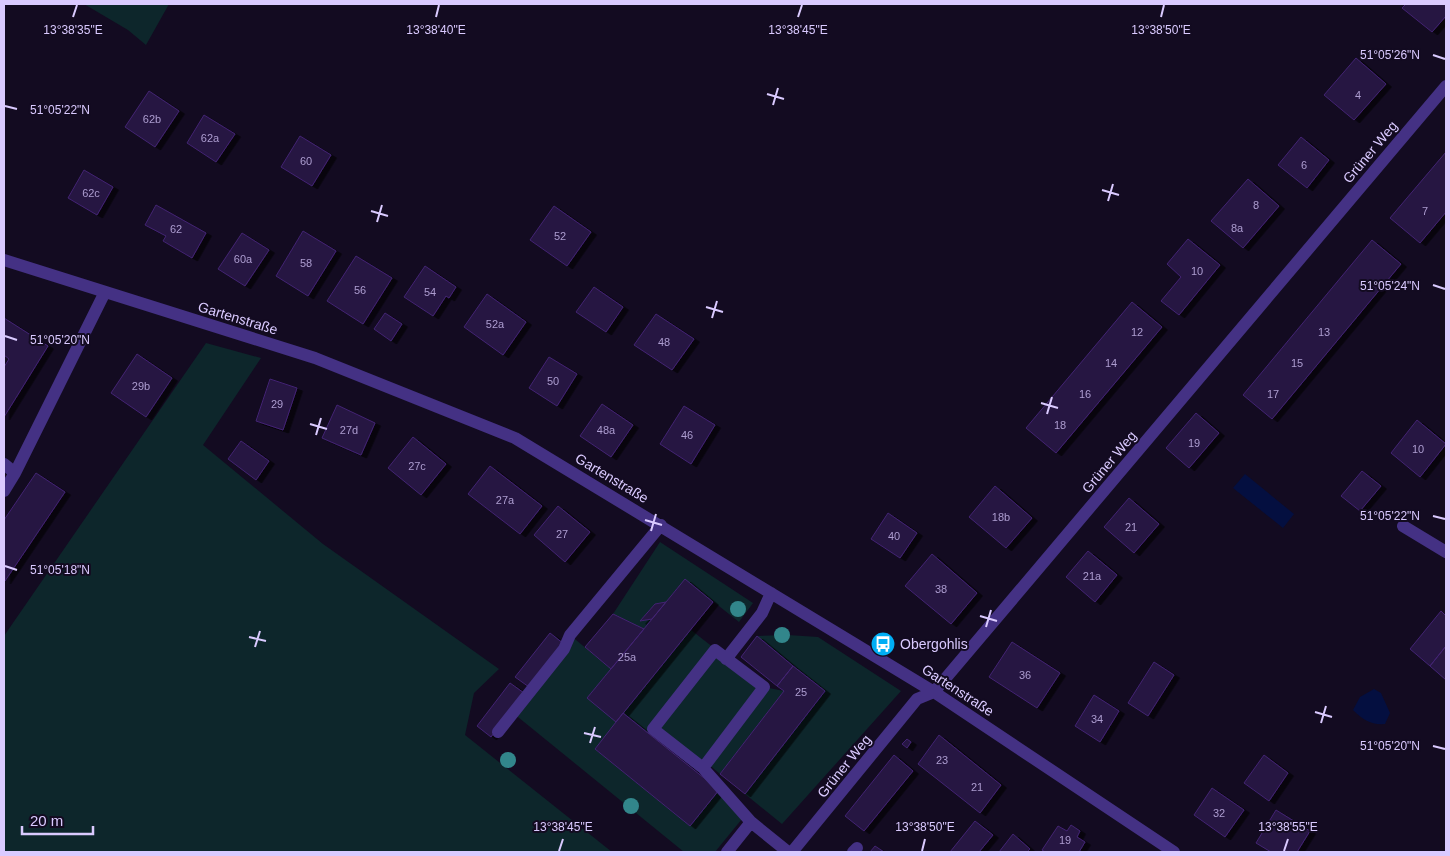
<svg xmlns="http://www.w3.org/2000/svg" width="1450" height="856" font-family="Helvetica,sans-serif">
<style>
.green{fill:#0d262b}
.water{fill:#040f40}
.building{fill:#271543;stroke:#422472;filter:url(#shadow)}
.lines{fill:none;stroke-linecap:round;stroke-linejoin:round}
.minor{stroke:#443184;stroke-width:12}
.tree{fill:#32868b}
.ticks{fill:none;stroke:#dacaff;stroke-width:2}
.labels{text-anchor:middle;stroke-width:4;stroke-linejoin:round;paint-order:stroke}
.number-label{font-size:11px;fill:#ad9dd0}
.street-label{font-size:14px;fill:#dacaff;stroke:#130b21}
.poi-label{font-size:14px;fill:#dacaff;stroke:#130b21;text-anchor:start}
.ticks-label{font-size:12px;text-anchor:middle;fill:#dacaff;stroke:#130b21;stroke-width:4;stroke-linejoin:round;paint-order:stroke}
</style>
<defs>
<filter id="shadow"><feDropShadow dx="5.5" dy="3" stdDeviation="0" flood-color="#0009"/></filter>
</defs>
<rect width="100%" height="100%" fill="#130b21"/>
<path class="green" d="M 84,4 L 169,4 L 146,45 L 128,30 Z
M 206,343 L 261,358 L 203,445 L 323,544 L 499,669 L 474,693 L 465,735 L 612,852 L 4,852 L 4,636 Z
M 660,542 L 753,603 L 739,622 L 685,579 L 666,602 L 655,604 L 640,621 L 652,619 L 644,629 L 613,614 Z
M 691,630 L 764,687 L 784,691 L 720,774 L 707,763 L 653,730 L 649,734 L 623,713 Z
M 570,635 L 611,669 L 616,722 L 595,749 L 690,826 L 719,790 L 746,814 L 715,852 L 684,852 L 513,713 Z
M 788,635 L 818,637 L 901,691 L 782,824 L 745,794 L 825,691 L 757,636 Z"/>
<path class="water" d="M 1245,474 L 1294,514 L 1283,528 L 1233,488 Z
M 1374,689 L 1381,693 L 1390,713 L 1385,724 C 1371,725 1363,720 1353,710 L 1360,697 Z"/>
<path class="building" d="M 1406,4 L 1446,4 L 1446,16 L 1432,32 L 1402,8 Z
M 1356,58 L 1386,84 L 1354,120 L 1324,95 Z
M 149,91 L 179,111 L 155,147 L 125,127 Z
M 204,115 L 235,134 L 216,162 L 187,143 Z
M 300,136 L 331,155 L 312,186 L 281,167 Z
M 1301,137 L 1329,160 L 1307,188 L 1278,165 Z
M 1446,152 L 1446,212 L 1420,243 L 1390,218 Z
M 84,170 L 113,187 L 97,215 L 68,198 Z
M 1248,179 L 1279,206 L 1243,248 L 1211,221 Z
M 156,205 L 206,233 L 192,258 L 163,241 L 166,236 L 145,225 Z
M 554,206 L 591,232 L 567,266 L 530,240 Z
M 303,231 L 336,251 L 308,296 L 276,276 Z
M 242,233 L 269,250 L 245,286 L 218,269 Z
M 1188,239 L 1220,265 L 1179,315 L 1161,301 L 1181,277 L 1167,264 Z
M 1372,240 L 1401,264 L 1272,419 L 1243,395 Z
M 356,256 L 392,278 L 363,324 L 327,301 Z
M 425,266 L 456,287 L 449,298 L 446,296 L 433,316 L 404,297 Z
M 594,287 L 623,307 L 606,332 L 576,312 Z
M 487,294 L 526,322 L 503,355 L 464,327 Z
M 1132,302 L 1162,327 L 1056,453 L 1026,428 Z
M 385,313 L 402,324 L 391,341 L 374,329 Z
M 656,314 L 694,339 L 672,370 L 634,345 Z
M 4,318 L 48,346 L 4,417 L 4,367 L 9,359 L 4,355 Z
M 137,354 L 172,378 L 146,417 L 111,393 Z
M 549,357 L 577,374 L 557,406 L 529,388 Z
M 270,379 L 297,388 L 283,430 L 256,421 Z
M 602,404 L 633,425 L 611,457 L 580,436 Z
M 337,405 L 375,423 L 361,455 L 322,438 Z
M 684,406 L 715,425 L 691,464 L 660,444 Z
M 1196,413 L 1219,433 L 1189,468 L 1166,448 Z
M 1417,420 L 1446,444 L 1420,477 L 1391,453 Z
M 413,437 L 446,464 L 421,495 L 388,468 Z
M 241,441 L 269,461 L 256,480 L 228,459 Z
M 490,466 L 542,506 L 520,534 L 468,494 Z
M 1362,471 L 1381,486 L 1360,511 L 1341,496 Z
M 36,473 L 65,492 L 5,581 L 4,520 Z
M 995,486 L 1032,518 L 1006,548 L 969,517 Z
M 1129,498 L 1159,524 L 1134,553 L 1104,527 Z
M 558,506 L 590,532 L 565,562 L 534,535 Z
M 888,513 L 917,533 L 900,558 L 871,539 Z
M 1088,551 L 1117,575 L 1095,602 L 1066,577 Z
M 932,554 L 977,593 L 951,624 L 905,586 Z
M 685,579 L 713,602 L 616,722 L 587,698 Z
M 666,602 L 652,619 L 640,621 L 655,604 Z
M 1441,611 L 1446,616 L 1446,646 L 1430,666 L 1410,649 Z
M 613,614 L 644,629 L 611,669 L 585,647 Z
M 550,633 L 564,644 L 529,687 L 515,677 Z
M 757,636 L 793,666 L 777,686 L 741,657 Z
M 1012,642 L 1060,673 L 1037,708 L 989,677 Z
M 1446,646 L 1446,680 L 1430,666 Z
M 1154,662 L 1174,675 L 1148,716 L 1128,703 Z
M 793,666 L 825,691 L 745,794 L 720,774 L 784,691 L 777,686 Z
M 510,683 L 524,693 L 491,737 L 477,726 Z
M 1094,695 L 1119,711 L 1100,742 L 1075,726 Z
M 623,713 L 719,790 L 690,826 L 595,749 Z
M 939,735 L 1001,785 L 980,813 L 918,764 Z
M 907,739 L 911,742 L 907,748 L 902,744 Z
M 894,755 L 913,771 L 864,831 L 845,816 Z
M 1264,755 L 1288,773 L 1269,801 L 1244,783 Z
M 1212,788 L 1244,810 L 1225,837 L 1194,815 Z
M 1276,810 L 1310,831 L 1297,852 L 1271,852 L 1256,843 Z
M 975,821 L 993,835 L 979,852 L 950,852 Z
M 1071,825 L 1080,831 L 1077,837 L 1085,842 L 1079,852 L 1045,852 L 1042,850 L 1058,826 L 1067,831 Z
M 1013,834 L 1030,849 L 1027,852 L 999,852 Z
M 875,846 L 884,852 L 870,852 Z"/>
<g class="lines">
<path class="minor" d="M 4,260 L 315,358 L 515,438 L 934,692 L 1174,852
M 4,464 L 15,473
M 4,491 L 15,473 L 105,292
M 1403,526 L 1446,552
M 726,659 L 762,613 L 771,593
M 498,732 L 564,649 L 570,635 L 661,525
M 703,768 L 764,687 L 715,650 L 653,729 L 703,768 L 751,822
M 727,852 L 751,822 L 788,852
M 792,852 L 917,699 L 934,692 L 1446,86
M 853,852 L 857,848"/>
</g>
<g class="tree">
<circle cx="738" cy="609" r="8"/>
<circle cx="782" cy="635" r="8"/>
<circle cx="508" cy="760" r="8"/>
<circle cx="631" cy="806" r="8"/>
</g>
<path class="ticks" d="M 73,17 L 77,5M 436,17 L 439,5M 798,17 L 802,5M 1161,17 L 1164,5M 1433,55 L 1445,59M 767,94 L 784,99M 773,105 L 778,88M 5,106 L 17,109M 1102,190 L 1119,195M 1108,201 L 1113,184M 371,211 L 388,216M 377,222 L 382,205M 1433,285 L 1445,289M 706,307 L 723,312M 712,318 L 717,301M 5,336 L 17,340M 1041,403 L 1058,408M 1047,414 L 1052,397M 310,424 L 327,429M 316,435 L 321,418M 1433,516 L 1445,519M 645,520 L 662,525M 651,531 L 656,514M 5,566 L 17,570M 980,616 L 997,621M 986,627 L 991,610M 249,637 L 266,641M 255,647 L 260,631M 1315,712 L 1332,717M 1321,723 L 1326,706M 584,733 L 601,737M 590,743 L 595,727M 1433,746 L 1445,749M 559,851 L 563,839M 922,851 L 925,839M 1284,851 L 1288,839"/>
<defs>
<symbol id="bus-disc" viewBox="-11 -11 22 22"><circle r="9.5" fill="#00aef5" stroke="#130b21"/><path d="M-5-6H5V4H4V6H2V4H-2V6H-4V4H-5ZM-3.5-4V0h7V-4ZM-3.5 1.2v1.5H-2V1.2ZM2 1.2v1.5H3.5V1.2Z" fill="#fff"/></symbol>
</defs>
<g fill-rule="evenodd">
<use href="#bus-disc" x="869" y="630" width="28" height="28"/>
</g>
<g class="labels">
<g class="number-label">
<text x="1358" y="99">4</text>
<text x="152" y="123">62b</text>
<text x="210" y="142">62a</text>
<text x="306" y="165">60</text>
<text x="1304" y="169">6</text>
<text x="91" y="197">62c</text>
<text x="1256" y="209">8</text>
<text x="1425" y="215">7</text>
<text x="1237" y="232">8a</text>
<text x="176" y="233">62</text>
<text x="560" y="240">52</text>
<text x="243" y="263">60a</text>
<text x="306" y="267">58</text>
<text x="1197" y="275">10</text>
<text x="360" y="294">56</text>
<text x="430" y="296">54</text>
<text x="495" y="328">52a</text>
<text x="1137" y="336">12</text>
<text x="1324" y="336">13</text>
<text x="664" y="346">48</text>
<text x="1111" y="367">14</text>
<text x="1297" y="367">15</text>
<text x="553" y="385">50</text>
<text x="141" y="390">29b</text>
<text x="1085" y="398">16</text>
<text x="1273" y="398">17</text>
<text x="277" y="408">29</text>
<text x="1060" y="429">18</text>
<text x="349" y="434">27d</text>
<text x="606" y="434">48a</text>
<text x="687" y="439">46</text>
<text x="1194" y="447">19</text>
<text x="1418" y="453">10</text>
<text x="417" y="470">27c</text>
<text x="505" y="504">27a</text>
<text x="1001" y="521">18b</text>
<text x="1131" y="531">21</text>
<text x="562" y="538">27</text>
<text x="894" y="540">40</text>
<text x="1092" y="580">21a</text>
<text x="941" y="593">38</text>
<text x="627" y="661">25a</text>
<text x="1025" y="679">36</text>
<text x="801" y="696">25</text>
<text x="1097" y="723">34</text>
<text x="942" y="764">23</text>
<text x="977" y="791">21</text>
<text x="1219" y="817">32</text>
<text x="1065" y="844">19</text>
</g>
<g class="street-label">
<text transform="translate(1370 152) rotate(-50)" y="5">Grüner Weg</text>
<text transform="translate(238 318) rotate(17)" y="5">Gartenstraße</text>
<text transform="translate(1109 462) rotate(-50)" y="5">Grüner Weg</text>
<text transform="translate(612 478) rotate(31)" y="5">Gartenstraße</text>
<text transform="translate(958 690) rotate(33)" y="5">Gartenstraße</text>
<text transform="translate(844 766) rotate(-51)" y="5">Grüner Weg</text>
</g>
<g class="poi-label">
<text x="900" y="649">Obergohlis</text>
</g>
</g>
<g class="ticks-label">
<text x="73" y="34">13°38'35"E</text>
<text x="436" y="34">13°38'40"E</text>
<text x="798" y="34">13°38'45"E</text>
<text x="1161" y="34">13°38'50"E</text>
<text x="1390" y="59">51°05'26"N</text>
<text x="60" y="114">51°05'22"N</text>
<text x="1390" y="290">51°05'24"N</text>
<text x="60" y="344">51°05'20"N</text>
<text x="1390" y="520">51°05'22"N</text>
<text x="60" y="574">51°05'18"N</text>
<text x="1390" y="750">51°05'20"N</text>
<text x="563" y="831">13°38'45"E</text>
<text x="925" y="831">13°38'50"E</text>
<text x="1288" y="831">13°38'55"E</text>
</g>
<rect width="1450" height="856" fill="none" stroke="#dacaff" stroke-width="10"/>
<path d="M22 826v8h71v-8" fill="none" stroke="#dacaff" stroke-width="2.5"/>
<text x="30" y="826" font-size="15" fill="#dacaff" stroke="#130b21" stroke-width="4" paint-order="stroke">20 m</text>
</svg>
